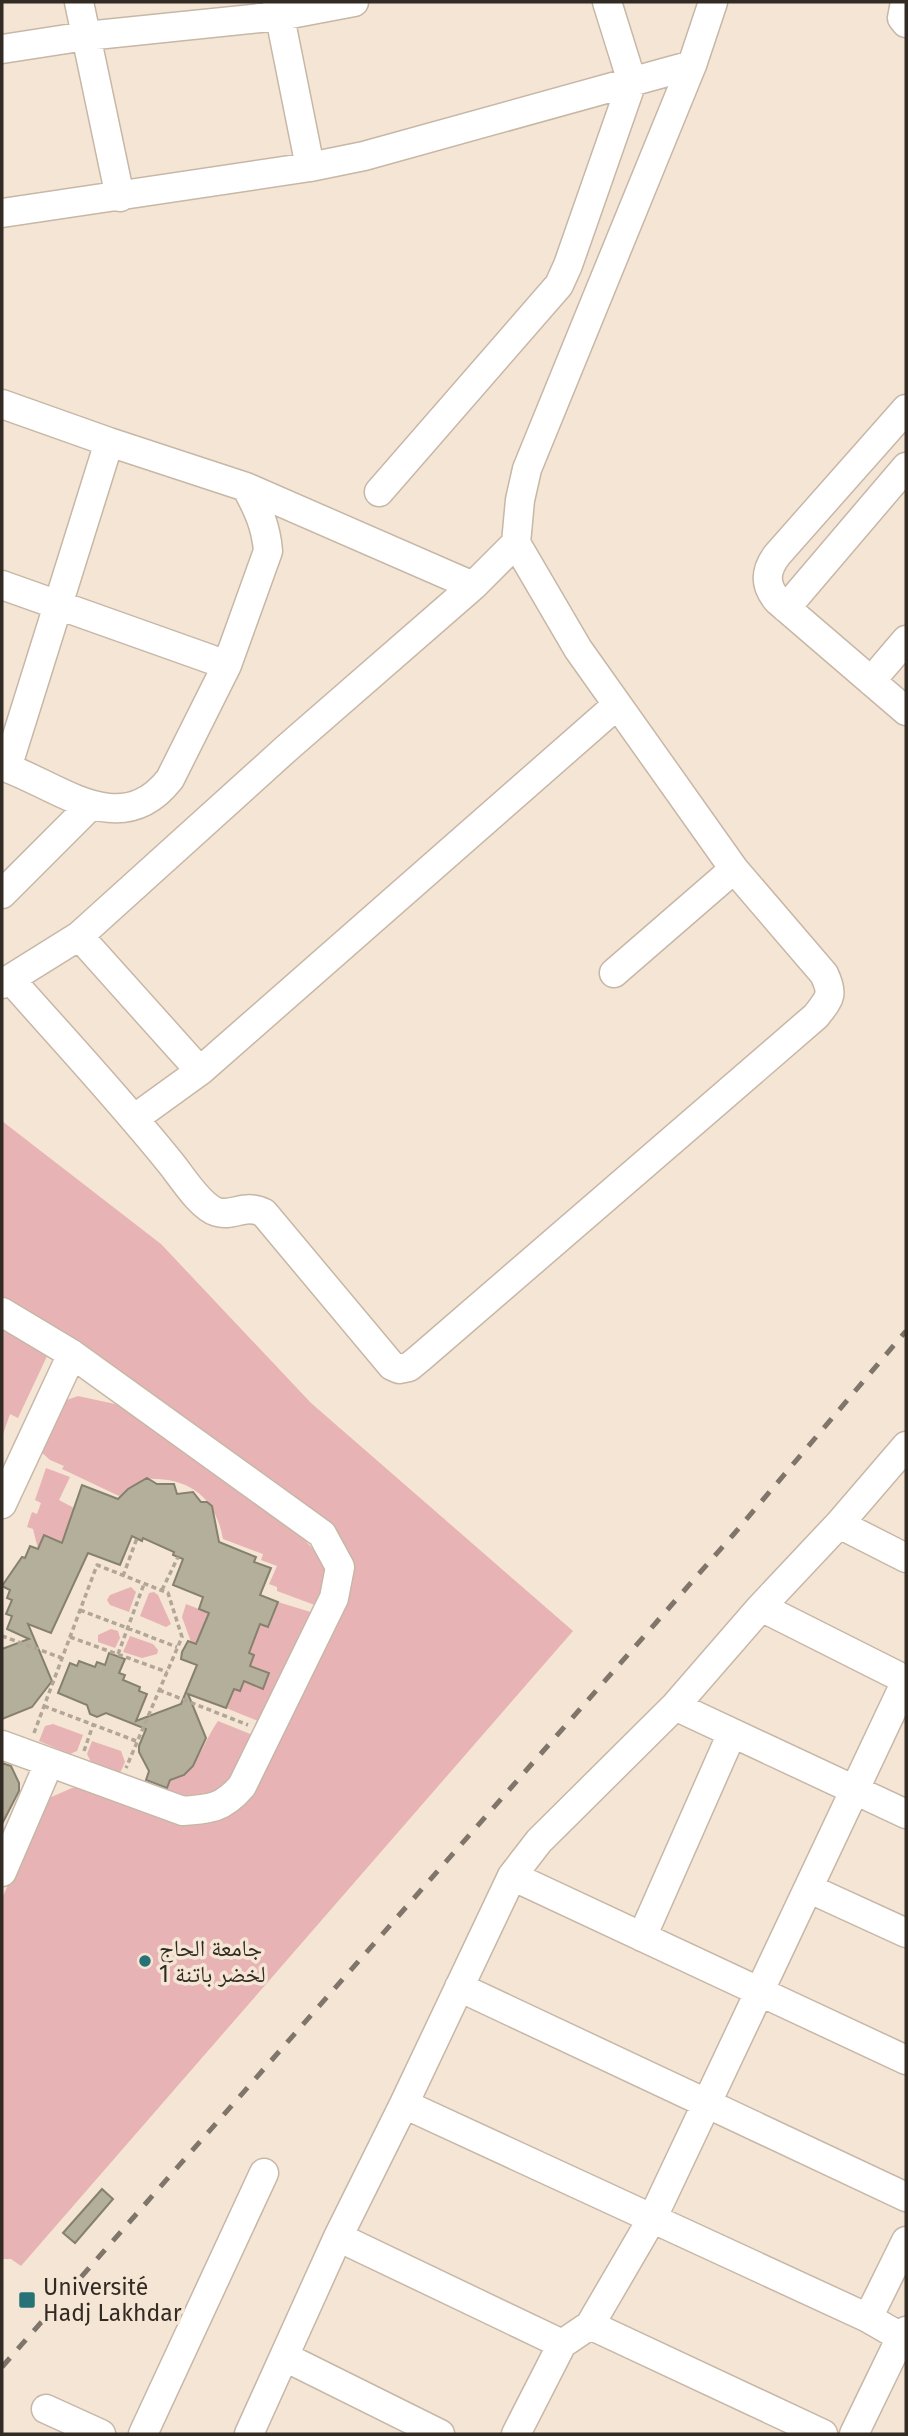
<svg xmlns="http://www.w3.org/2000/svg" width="908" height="2436" font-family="'Fira Sans','Noto Naskh Arabic',sans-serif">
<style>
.green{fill:#e8b3b4}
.building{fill:#b4af9a;stroke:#86816e;stroke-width:2}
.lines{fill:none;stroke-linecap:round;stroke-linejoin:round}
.minor-casing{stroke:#c7b7a7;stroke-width:31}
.path{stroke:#b2a698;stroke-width:3.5;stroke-dasharray:5 3.5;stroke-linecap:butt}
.minor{stroke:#fff;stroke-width:28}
.rail{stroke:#7f756a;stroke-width:5;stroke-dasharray:12 12;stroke-linecap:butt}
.poi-dot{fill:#277276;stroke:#f5e5d4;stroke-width:2.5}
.labels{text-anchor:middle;stroke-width:7;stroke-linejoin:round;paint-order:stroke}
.poi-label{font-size:23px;fill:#312b24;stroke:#f5e5d4;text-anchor:start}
</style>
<rect width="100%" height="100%" fill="#f5e5d4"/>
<path class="green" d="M 2,1121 L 161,1244 L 311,1403 L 573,1631 L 21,2266 L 11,2259 L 2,2259 L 2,1898 L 49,1798 L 72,1788 L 85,1788 L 217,1818 L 353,1571 L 333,1526 L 32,1313 L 2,1296 Z
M 2,1325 L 49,1352 L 18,1418 L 10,1414 L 2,1437 Z
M 78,1396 L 115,1404 L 130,1410 L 293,1529 C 307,1542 326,1559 326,1579 C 327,1588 322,1599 320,1607 L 277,1591 L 277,1587 L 269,1584 L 277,1566 L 261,1560 L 263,1554 L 223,1539 C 215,1494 186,1476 142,1479 L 142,1482 L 119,1496 L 62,1469 L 64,1466 L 50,1460 L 40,1451 L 58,1403 Z
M 46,1468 L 70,1477 L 59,1500 L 74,1508 L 69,1522 L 81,1528 L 73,1547 L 44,1536 L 38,1549 L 33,1529 L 27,1527 L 32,1512 L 37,1514 L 41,1503 L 35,1500 Z
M 131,1587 L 136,1592 L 129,1612 L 110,1605 L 107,1600 L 110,1595 Z
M 154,1592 L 158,1595 L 171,1624 L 166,1627 L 140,1616 L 149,1593 Z
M 278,1602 L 317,1614 L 263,1723 L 226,1708 L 234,1689 L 240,1691 L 244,1681 L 263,1689 L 269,1674 L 250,1666 L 254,1655 L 249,1653 L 257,1632 L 251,1629 L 254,1622 L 269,1627 Z
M 186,1604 L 209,1613 L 205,1622 L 213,1625 L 204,1647 L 191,1642 L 182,1617 Z
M 111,1629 L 118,1631 L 120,1638 L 115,1648 L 98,1642 L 98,1635 Z
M 130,1636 L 153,1644 L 158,1650 L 157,1654 L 142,1658 L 123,1652 Z
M 218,1721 L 258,1737 L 233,1784 L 190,1803 L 165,1796 L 170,1780 C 200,1769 201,1745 218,1721 Z
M 53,1724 L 83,1735 L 77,1751 L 70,1754 L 39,1741 L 45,1726 Z
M 92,1741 L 121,1751 L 125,1762 L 120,1773 L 91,1762 L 87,1754 Z"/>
<path class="building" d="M 147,1478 L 157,1484 L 174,1484 L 177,1494 L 193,1492 L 201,1502 L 207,1502 L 212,1506 L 219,1542 L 256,1557 L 254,1562 L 271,1568 L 260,1595 L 278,1602 L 268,1627 L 260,1624 L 249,1653 L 254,1655 L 250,1666 L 269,1673 L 263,1689 L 244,1681 L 240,1691 L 234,1689 L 226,1708 L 188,1694 L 206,1738 L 193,1766 L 184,1775 L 170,1780 L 167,1788 L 146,1780 L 149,1771 L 139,1752 L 139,1746 L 146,1729 L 106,1713 L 97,1717 L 90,1714 L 87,1705 L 58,1693 L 70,1663 L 77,1666 L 79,1661 L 95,1667 L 97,1662 L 105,1665 L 109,1653 L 125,1659 L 119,1673 L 125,1675 L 123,1680 L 140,1687 L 139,1691 L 147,1694 L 136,1721 L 181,1704 L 197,1665 L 181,1659 L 182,1652 L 188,1641 L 196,1644 L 209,1613 L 199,1609 L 203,1597 L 173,1585 L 183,1559 L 173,1555 L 174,1552 L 143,1538 L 142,1541 L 132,1536 L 120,1565 L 88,1553 L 51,1633 L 28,1624 L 52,1681 L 32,1707 L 2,1719 L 2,1649 L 29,1639 L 7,1629 L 12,1616 L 6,1614 L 12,1600 L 7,1598 L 10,1590 L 2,1586 L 22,1557 L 25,1558 L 30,1546 L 38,1549 L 44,1535 L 62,1543 L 82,1485 L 118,1499 L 128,1489 Z
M 2,1763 L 11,1766 L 19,1783 L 19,1791 L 2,1824 Z
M 102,2189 L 113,2199 L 75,2243 L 63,2233 Z"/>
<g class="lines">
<defs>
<path id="minor" d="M 79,2 L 120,197
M 277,2 L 310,167
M 905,2 L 902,18 L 906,23
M 2,49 L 86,36 L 280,16 L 354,2
M 2,213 L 310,167 L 364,156 L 692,65
M 2,404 L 109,442 L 246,487 L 473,586
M 906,409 L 777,555 C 765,571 764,585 778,601 L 906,711
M 379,492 L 559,285 L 568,265 L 632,82 L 607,2
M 2,585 L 227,665
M 786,608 L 906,467
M 871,681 L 906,640
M 2,766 C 58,785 120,843 170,779 L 227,665 L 268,551 C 266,526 258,509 246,487
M 7,768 L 109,442
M 2,894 L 90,806
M 79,936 L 200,1071
M 614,973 L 734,869
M 10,979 C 65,1041 121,1101 173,1166 C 183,1179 201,1207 217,1212 C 233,1217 245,1203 264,1213 L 392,1366 L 399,1369 L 409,1367 L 420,1358 L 816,1016 C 830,998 834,995 824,974 L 734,869 L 578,649 L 516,543
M 2,984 L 79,936 L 287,748 L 473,586 L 516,543 L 520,500 L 527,469 L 692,65 L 713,2
M 135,1118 L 200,1071 L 617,705
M 2,1312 L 72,1354 L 322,1534 L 340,1567 L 334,1598 L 242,1786 C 223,1808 211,1809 183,1811 L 2,1745
M 2,1504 L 72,1354
M 839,1524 L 906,1558
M 761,1607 L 906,1680
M 675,1706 L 906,1814
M 2,1872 L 49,1763
M 512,1876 L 906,2060
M 810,1889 L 906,1933
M 642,1937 L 732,1733
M 459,1987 L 906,2197
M 404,2104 L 868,2318 L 901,2337
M 338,2237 L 562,2344
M 868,2318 L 906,2241
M 590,2325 L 823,2434
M 285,2357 L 440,2434
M 46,2409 L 101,2434
M 143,2434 L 264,2173
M 249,2434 L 338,2237 L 404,2104 L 512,1876 L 539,1841 L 675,1706 L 761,1607 L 839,1524 L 906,1446
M 516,2434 L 562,2344 L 590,2325 L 653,2217 L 906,1681
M 854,2434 L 901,2337 L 906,2331"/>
</defs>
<use href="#minor" class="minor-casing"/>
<path class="path" d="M 123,1576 L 137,1538
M 162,1590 L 178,1557
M 80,1610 L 177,1647
M 2,1636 L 62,1658
M 70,1637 L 167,1672
M 118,1654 L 144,1584
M 159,1690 L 248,1725
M 44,1706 L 136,1741
M 34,1733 L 97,1565 L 168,1593 L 182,1637 L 126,1768
M 84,1751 L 93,1725"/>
<use href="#minor" class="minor"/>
<path class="rail" d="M 2,2367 L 733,1535 L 906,1331"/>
</g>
<g class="poi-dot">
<circle cx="145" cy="1961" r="7"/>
<rect x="18" y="2291" width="18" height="18" rx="3.5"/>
</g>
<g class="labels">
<g class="poi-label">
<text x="159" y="1956">جامعة الحاج<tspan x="159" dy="26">لخضر باتنة 1</tspan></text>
<text x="43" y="2295">Université<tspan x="43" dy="26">Hadj Lakhdar</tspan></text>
</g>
</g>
<rect width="908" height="2436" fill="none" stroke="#312b24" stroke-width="7"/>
</svg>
